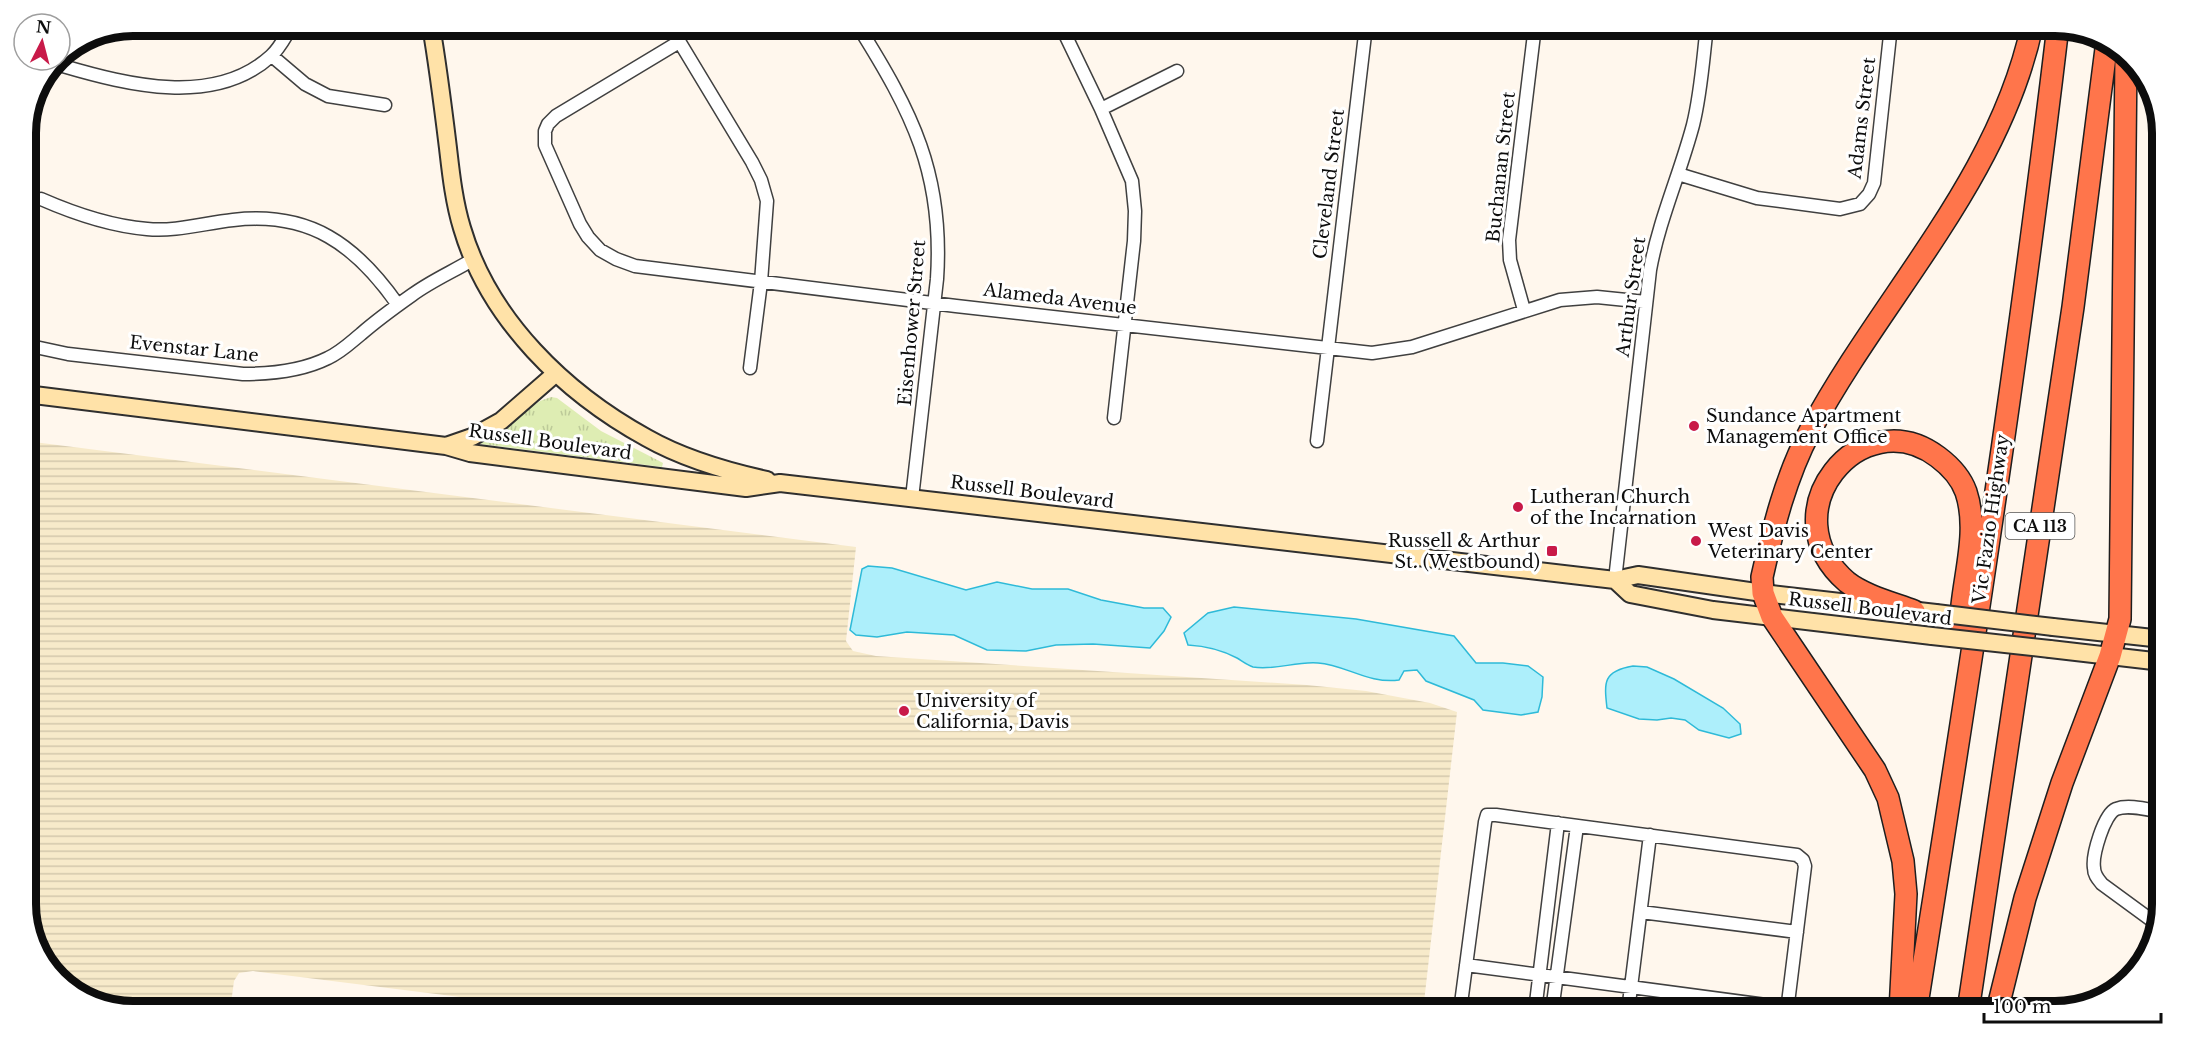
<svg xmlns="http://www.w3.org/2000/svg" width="2188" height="1037" font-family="'Libre Baskerville',serif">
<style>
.farmland{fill:url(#farmland-rules)}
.grass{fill:url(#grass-tufts)}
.water{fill:#adeffb;stroke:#2ebad8;stroke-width:1.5}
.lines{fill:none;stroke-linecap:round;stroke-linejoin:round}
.street-casing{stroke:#404040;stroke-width:15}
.secondary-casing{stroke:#2f2f2f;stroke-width:20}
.highway-casing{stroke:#1e1e1e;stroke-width:24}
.street{stroke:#fff;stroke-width:12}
.secondary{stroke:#ffe2a8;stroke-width:16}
.highway{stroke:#ff754b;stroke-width:21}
.secondary-bridge-casing{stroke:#2f2f2f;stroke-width:20;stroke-linecap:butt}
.secondary-bridge{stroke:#ffe2a8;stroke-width:16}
.poi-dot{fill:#c81a49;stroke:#fff;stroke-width:2}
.labels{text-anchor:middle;stroke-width:6;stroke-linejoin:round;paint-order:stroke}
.shield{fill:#fff;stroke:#565656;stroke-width:1.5}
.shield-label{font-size:16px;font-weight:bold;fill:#0d0d0d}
.street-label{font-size:18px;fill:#0d0d0d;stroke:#fff}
.poi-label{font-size:18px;fill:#0d0d0d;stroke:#fff;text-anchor:start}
.rim{fill:none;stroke:#0d0d0d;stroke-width:8}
</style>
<defs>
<pattern id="farmland-rules" width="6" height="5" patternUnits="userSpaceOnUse" patternTransform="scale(1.5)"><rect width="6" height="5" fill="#f7eaca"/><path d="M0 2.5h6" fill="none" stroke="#d3c8ac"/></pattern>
<pattern id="grass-tufts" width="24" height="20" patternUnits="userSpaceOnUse" patternTransform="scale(1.5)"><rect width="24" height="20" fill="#deedb3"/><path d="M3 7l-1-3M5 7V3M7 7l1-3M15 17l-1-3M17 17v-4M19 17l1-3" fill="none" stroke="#bdca99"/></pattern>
</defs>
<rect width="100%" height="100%" fill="#fff7ed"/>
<path class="farmland" d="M 26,441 L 856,547 L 846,641 L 853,651 L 876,656 L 1307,685 L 1366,691 L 1430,703 L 1457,712 L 1423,1011 L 571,1011 L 253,971 L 239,973 L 234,981 L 230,1011 L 133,1011 L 85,1001 L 44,964 L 26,912 Z"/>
<path class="grass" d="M 551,397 L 557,398 L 601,431 L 663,463 L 662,467 L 480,444 L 540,401 Z"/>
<path class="water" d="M 868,566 L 892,568 L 966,590 L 997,582 L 1032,589 L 1068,589 L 1101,600 L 1144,608 L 1163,608 L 1171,617 L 1164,631 L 1150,648 L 1093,644 L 1056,645 L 1026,651 L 987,650 L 954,635 L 907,632 L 877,637 L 856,635 L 850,630 L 862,569 Z
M 1234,607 L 1356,619 L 1454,636 L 1476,663 L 1503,663 L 1528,666 L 1543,677 L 1542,697 L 1538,712 L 1521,715 L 1483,710 L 1474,700 L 1426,681 L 1417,670 L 1404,671 L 1399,680 C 1368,684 1346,665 1318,663 C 1296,661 1274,671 1253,667 C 1247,665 1242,661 1237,658 C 1220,649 1206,646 1188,645 L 1184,633 L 1208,613 Z
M 1633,666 L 1647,667 L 1674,679 L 1723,708 L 1740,724 L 1741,734 L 1729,738 L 1699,730 L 1685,720 L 1671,718 L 1657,720 L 1639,719 L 1607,708 C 1604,682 1603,671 1633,666 Z"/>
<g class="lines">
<defs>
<path id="street" d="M 670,26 L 752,162 L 761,180 L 767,201 L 761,282 L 750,368
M 858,26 C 912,112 944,174 937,279 L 912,498
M 1061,26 L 1101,109 L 1132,181 L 1135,211 L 1134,241 L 1114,418
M 679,42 L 556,116 L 548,124 L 545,131 L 545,145 L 580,224 L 588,237 L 600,250 L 616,259 L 635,266 L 956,306 L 1372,353 L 1412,347 L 1560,300 L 1597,297 L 1646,302
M 272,56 L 305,84 L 328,96 L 385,105
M 63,66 C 128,85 215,107 271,56 C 280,48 286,35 292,26
M 1101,109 L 1177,71
M 1678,174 L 1757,198 L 1840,209 L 1860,204 L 1869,194 L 1874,183 L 1891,26
M 41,199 C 73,213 111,226 147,229 C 175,232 205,223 233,220 C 310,211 356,245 398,305
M 1524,310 L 1510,260 L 1509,240 L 1535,26
M 26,345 L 68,354 L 243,374 C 271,374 302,371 328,358 C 341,352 350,343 361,334 C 377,320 395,307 412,295 C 431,281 452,272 472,260
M 1317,441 L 1366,26
M 1615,580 L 1650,270 C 1659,220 1680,174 1693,125 C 1701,93 1703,59 1707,26
M 1641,912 L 1797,932
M 2158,925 L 2102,884 C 2098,879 2094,875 2094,868 C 2092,855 2104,814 2116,809 C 2129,804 2149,810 2162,812
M 1466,965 L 1788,1008
M 1460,1011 L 1485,822 L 1487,815 L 1496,815 L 1797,855 L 1803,860 L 1805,866 L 1787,1011
M 1535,1011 L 1558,823
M 1552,1011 L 1577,826
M 1628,1011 L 1650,835"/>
<path id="secondary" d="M 431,26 C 438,66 443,107 448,148 C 451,174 454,202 462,228 C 489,320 565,393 647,438 C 684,459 726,471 767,480
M 26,394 L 446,446 L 470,453 L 746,488 L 780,483 L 1615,580 L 1638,575 L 1763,593 L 1936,613
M 446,446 L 472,437 L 501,421 L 555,374
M 1615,580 L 1630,594 L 1713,610 L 1932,636
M 2053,627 L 2162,639
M 2050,649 L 2162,662"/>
<path id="highway" d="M 1914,611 C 1893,603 1865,596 1847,582 C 1767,513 1861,399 1938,457 C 1950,466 1961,478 1966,492 C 1978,528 1966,568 1962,605 C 1961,616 1962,627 1962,637
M 1900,1011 L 1906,894 L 1903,861 L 1888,798 L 1875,770 L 1772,617 L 1763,593 L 1762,577 C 1773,528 1786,476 1810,431 C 1883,295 1999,180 2032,26
M 1916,1011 C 1968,684 2019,356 2058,26
M 1968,1011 L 2073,307 L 2107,41
M 1997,1011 L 2025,898 L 2062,783 L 2110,656 L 2120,619 L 2126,57"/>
</defs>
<use href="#street" class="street-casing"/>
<use href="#secondary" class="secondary-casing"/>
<use href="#highway" class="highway-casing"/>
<use href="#street" class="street"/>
<use href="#secondary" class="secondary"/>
<use href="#highway" class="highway"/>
<defs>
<path id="secondary-bridge" d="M 1936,613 L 2053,627
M 1932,636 L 2050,649"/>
</defs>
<use href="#secondary-bridge" class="secondary-bridge-casing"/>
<use href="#secondary-bridge" class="secondary-bridge"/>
</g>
<g class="poi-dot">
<circle cx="1694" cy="426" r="6"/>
<circle cx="1518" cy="507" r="6"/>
<circle cx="1696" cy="541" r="6"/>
<rect x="1546" y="545" width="12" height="12" rx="3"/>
<circle cx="904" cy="711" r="6"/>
</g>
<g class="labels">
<rect class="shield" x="2005.5" y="513" width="69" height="26" rx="4.5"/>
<g class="shield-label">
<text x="2040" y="532">CA 113</text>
</g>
<g class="street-label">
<text transform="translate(1862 118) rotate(-83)" y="6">Adams Street</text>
<text transform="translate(1501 167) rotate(-84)" y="6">Buchanan Street</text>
<text transform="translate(1329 184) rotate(-83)" y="6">Cleveland Street</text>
<text transform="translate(1631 297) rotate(-82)" y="6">Arthur Street</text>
<text transform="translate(1060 299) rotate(7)" y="6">Alameda Avenue</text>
<text transform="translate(912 323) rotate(-85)" y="6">Eisenhower Street</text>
<text transform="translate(194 349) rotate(6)" y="6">Evenstar Lane</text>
<text transform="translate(550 442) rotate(8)" y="6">Russell Boulevard</text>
<text transform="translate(1032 492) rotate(7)" y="6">Russell Boulevard</text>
<text transform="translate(1991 519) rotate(-82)" y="6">Vic Fazio Highway</text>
<text transform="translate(1870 609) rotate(7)" y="6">Russell Boulevard</text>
</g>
<g class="poi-label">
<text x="1706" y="422">Sundance Apartment<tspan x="1706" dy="21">Management Office</tspan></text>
<text x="1530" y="503">Lutheran Church<tspan x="1530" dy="21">of the Incarnation</tspan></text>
<text x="1708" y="537">West Davis<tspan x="1708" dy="21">Veterinary Center</tspan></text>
<text x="1540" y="547" text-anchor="end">Russell &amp; Arthur<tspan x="1540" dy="21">St. (Westbound)</tspan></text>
<text x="916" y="707">University of<tspan x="916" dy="21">California, Davis</tspan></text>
</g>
</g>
<path d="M0 0H2188V1037H0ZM133 36H2055A97 97 0 0 1 2152 133V904A97 97 0 0 1 2055 1001H133A97 97 0 0 1 36 904V133A97 97 0 0 1 133 36Z" fill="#fff" fill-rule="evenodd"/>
<path class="rim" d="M133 36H2055A97 97 0 0 1 2152 133V904A97 97 0 0 1 2055 1001H133A97 97 0 0 1 36 904V133A97 97 0 0 1 133 36Z"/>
<g transform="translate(42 42) rotate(6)"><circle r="28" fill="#ffffff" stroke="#9e9e9e" stroke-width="1.5"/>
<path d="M0-4.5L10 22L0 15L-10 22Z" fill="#c81a49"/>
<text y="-9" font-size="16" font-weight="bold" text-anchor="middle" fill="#0d0d0d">N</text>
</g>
<path d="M1984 1013v9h177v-9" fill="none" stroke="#0d0d0d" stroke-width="3"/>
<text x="1993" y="1013" font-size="18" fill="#0d0d0d" stroke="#ffffff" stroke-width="4.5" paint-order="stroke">100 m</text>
</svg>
